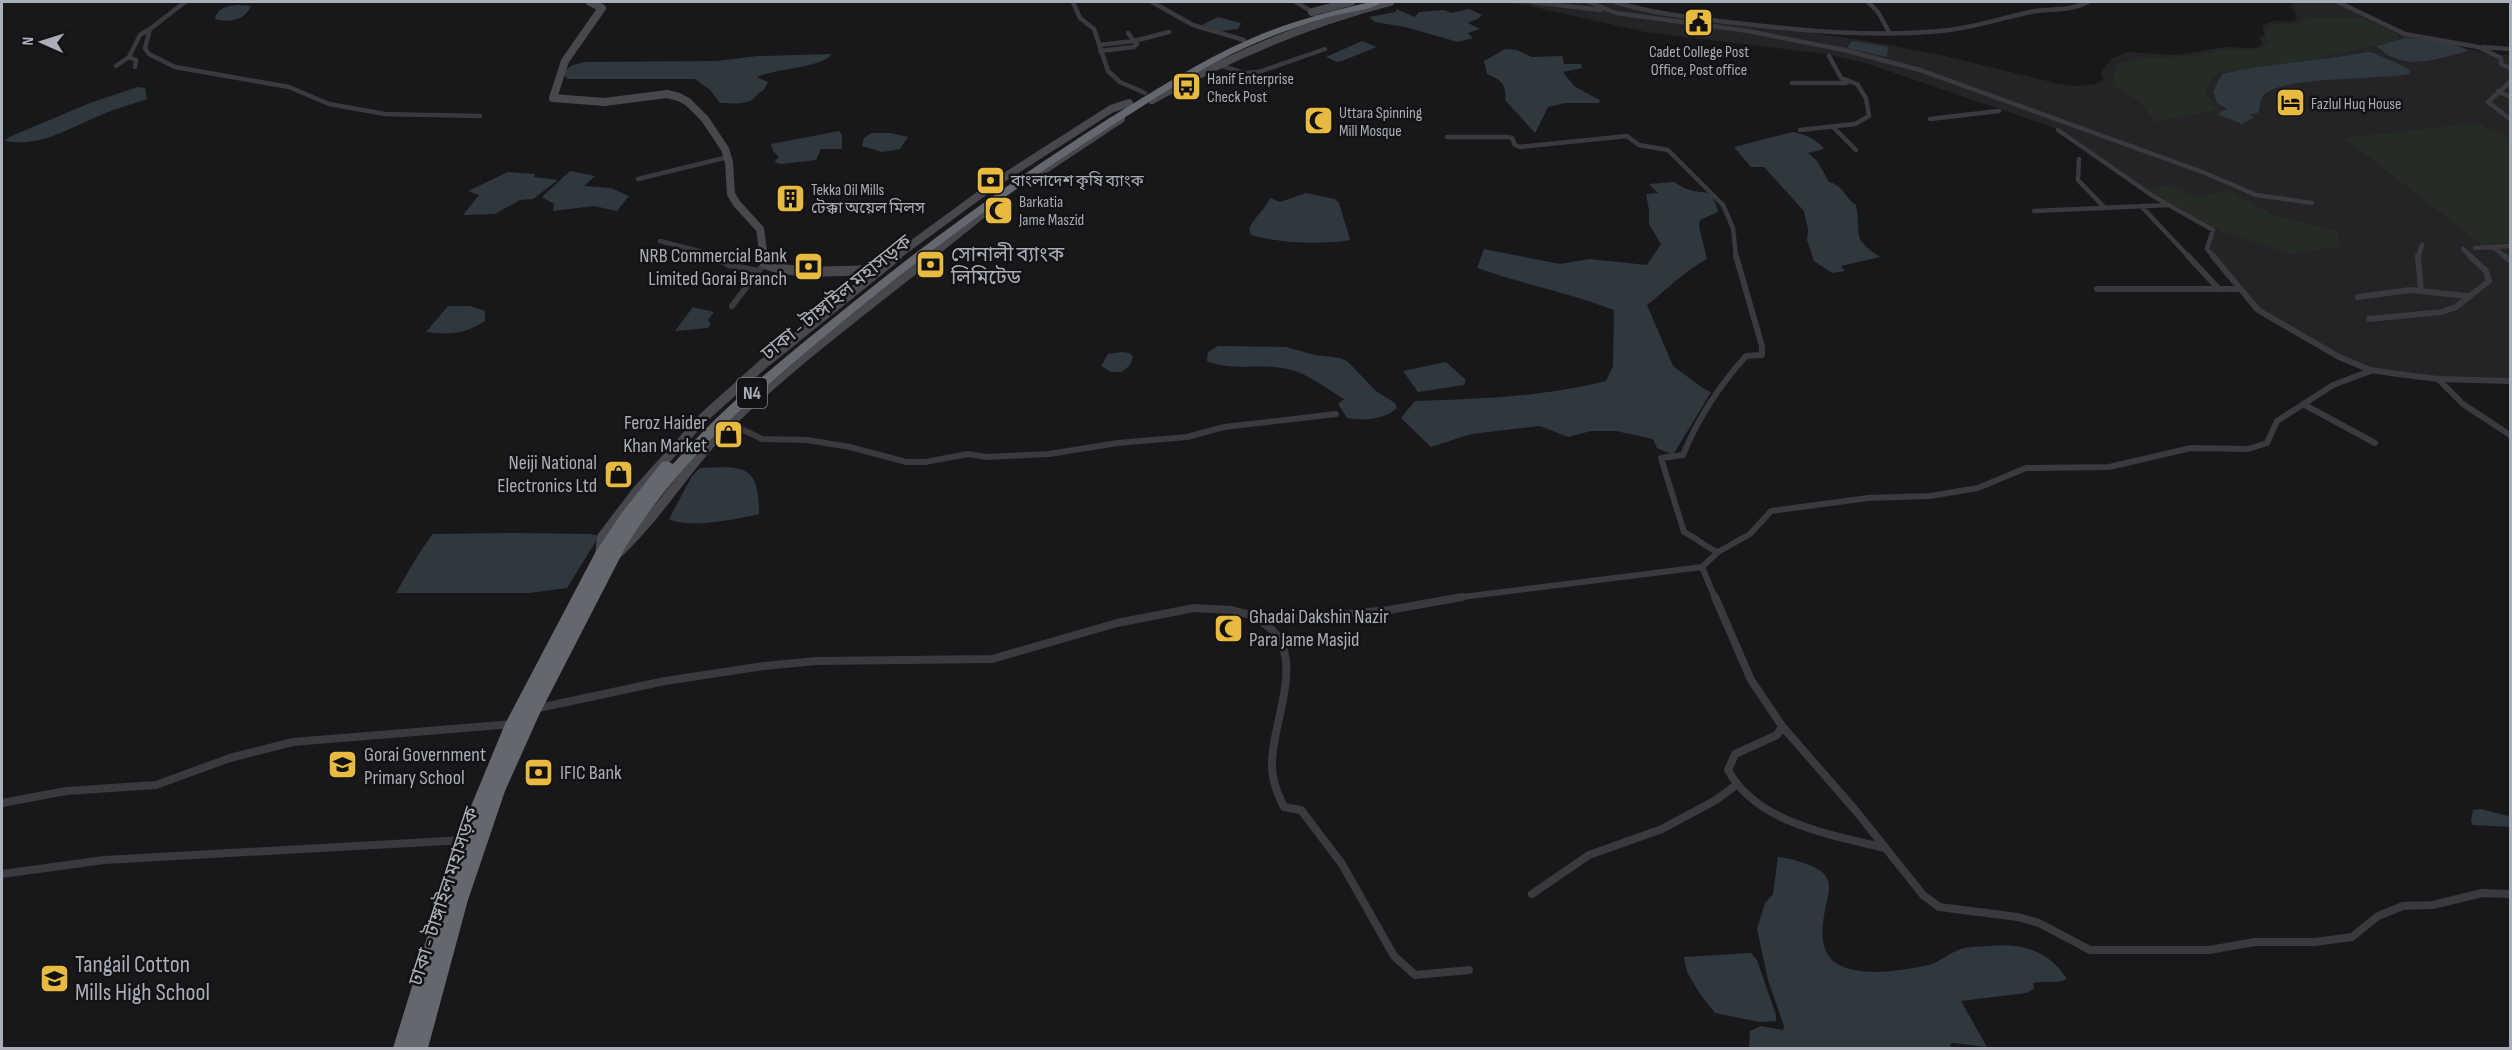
<svg xmlns="http://www.w3.org/2000/svg" width="2512" height="1050" font-family="'Sofia Sans Condensed','Noto Sans Bengali',sans-serif">
<style>
.built{fill:#242426}
.green{fill:#242c25}
.water{fill:#30383f}
.lines{fill:none;stroke-linecap:round;stroke-linejoin:round}
.street-far2{stroke:#39393e;stroke-width:4.5}
.street-far1{stroke:#39393e;stroke-width:6}
.street{stroke:#39393e;stroke-width:8}
.secondary-far1{stroke:#47484e;stroke-width:8}
.secondary{stroke:#47484e;stroke-width:10}
.highway{fill:#65676f;fill-rule:evenodd}
.labels{text-anchor:middle;stroke-width:5;stroke-linejoin:round;paint-order:stroke}
.far-poi-label{font-size:16px;fill:#aaaeb9;stroke:#131315;text-anchor:start}
.shield{fill:#131315;stroke:#7d8088;stroke-width:1.5}
.shield-label{font-size:18px;font-weight:bold;fill:#aaaeb9}
.poi-label{font-size:20px;fill:#aaaeb9;stroke:#131315;text-anchor:start}
.street-label{font-size:20px;fill:#aaaeb9;stroke:#131315}
.near-poi-label{font-size:24px;fill:#aaaeb9;stroke:#131315;text-anchor:start}
</style>
<rect width="100%" height="100%" fill="#18181a"/>
<path class="built" d="M 1496,2 L 1614,2 L 1638,9 L 1862,40 L 1945,56 L 2056,83 L 2076,86 L 2096,84 L 2103,80 L 2101,72 L 2112,58 L 2128,52 L 2177,55 L 2225,47 L 2256,48 L 2262,44 L 2259,37 L 2265,34 L 2262,25 L 2277,20 L 2292,22 L 2296,20 L 2297,15 L 2291,7 L 2293,2 L 2337,2 L 2402,33 L 2494,55 L 2510,55 L 2510,380 L 2441,379 L 2370,369 L 2340,357 L 2260,310 L 2209,250 L 2214,229 L 2154,196 L 2058,129 L 1862,62 L 1825,54 L 1645,32 L 1525,5 Z"/>
<path class="green" d="M 2359,17 L 2397,34 L 2398,40 L 2320,58 L 2216,74 L 2205,91 L 2217,110 L 2155,122 L 2140,102 L 2112,85 L 2117,64 L 2136,59 L 2199,55 L 2223,50 L 2257,50 L 2269,44 L 2263,30 L 2273,24 L 2300,23 L 2309,18 Z
M 2477,123 L 2510,139 L 2510,242 L 2481,244 L 2344,138 Z
M 2167,185 L 2199,197 L 2227,189 L 2276,216 L 2336,231 L 2342,246 L 2289,254 L 2220,231 L 2147,189 Z"/>
<path class="water" d="M 238,5 L 251,6 C 244,21 229,23 215,19 C 217,8 227,6 238,5 Z
M 1396,9 L 1415,17 L 1419,12 L 1444,10 L 1452,13 L 1469,9 L 1482,15 L 1479,18 L 1468,23 L 1480,29 L 1468,33 L 1473,38 L 1458,42 L 1405,27 L 1375,22 L 1369,17 L 1396,12 Z
M 1218,17 L 1241,23 L 1238,29 L 1221,31 L 1202,25 Z
M 2405,38 C 2421,38 2456,42 2468,51 C 2435,59 2405,73 2376,46 Z
M 1362,41 L 1377,47 L 1342,61 L 1337,62 L 1326,57 Z
M 1852,41 L 1888,47 L 1887,57 L 1847,48 Z
M 1505,49 L 1517,50 L 1532,57 L 1562,56 L 1564,64 L 1581,64 L 1582,68 L 1563,72 L 1574,86 L 1601,101 L 1598,103 L 1565,103 L 1548,107 L 1535,133 L 1505,100 C 1507,84 1501,80 1487,74 L 1484,61 Z
M 2368,52 L 2374,53 L 2407,68 L 2410,70 L 2409,74 C 2381,80 2278,76 2263,96 C 2260,100 2260,108 2258,113 L 2248,115 L 2254,117 L 2242,124 L 2217,114 L 2227,109 L 2217,103 L 2213,91 L 2222,74 C 2270,63 2319,61 2368,52 Z
M 832,54 C 821,68 777,68 757,77 L 768,82 L 763,91 C 757,93 757,96 752,100 C 743,105 730,103 720,103 L 710,90 L 695,79 L 567,79 L 562,72 L 573,65 L 585,62 L 716,61 L 758,56 Z
M 138,87 L 145,88 L 147,99 C 129,105 111,110 94,118 C 64,131 39,147 5,141 L 9,137 L 90,103 Z
M 839,131 L 842,135 L 842,149 L 821,149 L 816,160 L 781,164 L 774,162 L 779,157 L 773,151 L 771,144 Z
M 1793,132 C 1804,134 1817,139 1824,149 L 1808,153 L 1817,161 L 1829,182 C 1843,185 1845,198 1856,205 C 1862,237 1850,237 1880,257 L 1841,266 L 1845,271 L 1832,273 L 1814,261 L 1807,240 L 1808,229 L 1804,211 L 1764,167 L 1751,167 L 1734,147 Z
M 871,133 L 890,133 L 908,137 L 900,149 L 882,152 L 862,146 L 864,138 Z
M 570,171 L 595,176 L 584,186 L 611,188 L 629,196 L 617,211 L 594,206 L 553,211 L 554,204 L 542,197 Z
M 508,172 L 535,174 L 534,177 L 558,180 L 533,199 L 520,200 L 495,214 L 463,215 L 479,195 L 468,191 Z
M 1674,182 C 1678,184 1683,188 1687,189 C 1706,196 1711,185 1718,212 L 1700,220 L 1699,227 L 1707,259 C 1686,270 1666,290 1647,305 L 1673,366 L 1704,389 L 1711,392 L 1673,455 L 1657,448 L 1653,439 L 1616,431 L 1591,431 L 1568,437 L 1540,426 L 1471,434 L 1431,447 L 1401,418 L 1415,401 C 1483,399 1540,397 1606,381 L 1613,366 L 1614,310 C 1569,293 1523,284 1477,268 L 1484,249 L 1560,264 L 1589,259 L 1647,265 L 1661,244 L 1649,224 L 1649,210 L 1646,194 L 1658,193 L 1649,184 Z
M 1306,193 L 1335,199 L 1339,203 L 1350,240 C 1322,245 1279,243 1251,235 L 1249,229 C 1254,217 1265,210 1270,198 L 1280,202 Z
M 448,306 L 470,306 L 485,311 L 485,321 C 465,334 449,335 426,332 Z
M 693,307 L 714,312 L 708,320 L 711,324 L 708,328 L 675,331 Z
M 1218,346 L 1286,347 L 1315,355 L 1340,358 L 1347,361 L 1376,391 L 1395,403 L 1397,408 C 1384,420 1363,421 1347,418 L 1338,404 L 1344,399 C 1324,387 1305,371 1282,368 C 1258,364 1230,371 1207,361 L 1208,352 Z
M 1122,352 L 1130,353 L 1133,357 L 1130,365 L 1122,372 L 1111,372 L 1101,366 L 1108,354 Z
M 1446,362 L 1466,380 L 1464,385 L 1418,392 L 1403,371 Z
M 700,468 C 745,466 759,465 759,514 C 737,519 689,529 669,519 L 692,476 Z
M 517,533 L 590,534 L 599,536 L 567,588 L 529,593 L 396,593 C 408,572 419,552 433,534 Z
M 2481,809 L 2508,816 L 2510,818 L 2510,827 L 2473,825 L 2471,822 L 2473,810 Z
M 1778,857 C 1788,858 1795,860 1804,863 C 1812,866 1823,870 1827,878 C 1831,887 1828,896 1826,905 C 1819,939 1819,967 1861,971 C 1883,974 1908,969 1929,965 C 1938,963 1951,952 1961,949 C 1970,946 1980,947 1988,946 C 2022,943 2048,950 2067,979 C 2056,985 2045,980 2033,983 L 2034,989 L 2026,993 L 1961,1001 L 1987,1047 L 1953,1043 L 1950,1044 L 1951,1048 L 1749,1048 L 1750,1031 L 1761,1026 L 1783,1030 L 1784,1026 L 1768,980 L 1757,929 L 1765,903 L 1773,894 Z
M 1751,953 L 1757,960 L 1776,1015 L 1776,1021 L 1760,1022 L 1715,1013 L 1700,994 L 1687,972 L 1684,957 Z"/>
<g class="lines">
<path class="street-far2" d="M 185,2 L 150,29 L 145,48 L 149,54 L 175,67 L 289,87 L 329,104 L 385,114 L 480,116
M 1073,2 L 1080,18 L 1094,29 L 1108,71 L 1120,82 L 1145,93
M 1152,2 L 1193,25 L 1244,40
M 1296,2 L 1316,14
M 1532,2 L 1601,10
M 1589,2 L 1616,13 L 1748,31 L 1844,50 L 1920,70 L 2205,173 L 2256,195 L 2312,203
M 1615,2 C 1654,14 1695,18 1736,23 C 1807,31 1879,38 1950,30 C 1978,26 2003,18 2030,12 C 2050,8 2069,12 2088,2
M 1868,2 L 1878,12 L 1889,32
M 2338,2 L 2405,34 L 2478,47 L 2501,58 L 2501,64 L 2510,68
M 1128,33 L 1134,41 L 1169,32
M 1099,45 L 1134,41 L 1137,44 L 1134,47 L 1100,51
M 2483,47 L 2510,49
M 1217,64 L 1243,73 L 1259,72 L 1325,49
M 116,66 L 129,57
M 135,67 L 136,60 L 129,57 L 140,35 L 150,29
M 2510,82 L 2488,102 L 2510,119
M 1792,83 L 1847,83
M 2498,91 L 2510,97
M 1930,119 L 1999,111
M 1833,127 L 1856,150
M 1800,130 L 1855,124 L 1869,116 L 1866,98 L 1857,84 L 1841,78 L 1829,56
M 2058,130 L 2153,196 L 2213,230 L 2207,249 L 2214,257
M 1447,137 L 1507,137 L 1512,138 L 1515,145 L 1520,147 L 1627,136 L 1639,145 L 1668,150 L 1723,205 L 1733,228 L 1736,257
M 2079,159 L 2078,180 L 2104,207
M 638,179 L 728,157
M 2141,206 L 2189,257
M 2034,211 L 2168,205
M 660,241 L 707,253 L 714,257
M 2493,247 L 2506,257
M 2475,248 L 2510,246
M 2463,249 L 2472,257
M 2418,257 L 2422,245"/>
<path class="street-far1" d="M 712,256 L 728,265 L 759,271
M 2188,256 L 2219,289
M 2213,256 L 2258,310 L 2339,357 L 2370,370 L 2398,374 L 2438,379 L 2510,381
M 2418,256 L 2421,290
M 2504,256 L 2510,260
M 2097,289 L 2240,289
M 2358,297 L 2410,290 L 2467,296
M 732,306 L 761,268
M 2369,319 L 2442,312 L 2456,307 L 2489,281 L 2486,271 L 2470,256
M 2438,379 L 2463,404 L 2510,435
M 2303,404 L 2375,443
M 729,423 L 762,439 L 807,440 L 850,447 L 906,462 L 925,462 L 968,454 L 987,457 L 1049,454 L 1118,443 L 1187,437 L 1224,427 L 1336,414
M 1718,552 C 1705,547 1697,538 1684,532 L 1661,458 L 1683,455 C 1698,418 1719,386 1746,356 L 1762,355 L 1762,346 L 1736,256
M 1702,567 L 1715,598
M 1454,598 L 1702,567 L 1718,552 L 1750,534 L 1771,511 L 1868,498 L 1930,496 L 1978,488 L 2026,468 L 2109,467 L 2191,448 L 2248,449 L 2267,443 L 2277,421 L 2333,385 L 2373,370"/>
<path class="street" d="M 1715,597 L 1751,680 L 1782,726 L 1856,811 L 1923,895 L 1939,907 L 2018,917 L 2039,923 L 2090,950 L 2209,950 L 2255,942 L 2315,942 L 2352,937 L 2378,916 L 2403,906 L 2433,905 L 2482,893 L 2510,894
M 1255,618 C 1261,622 1269,626 1274,632 C 1303,665 1272,724 1272,763 C 1271,778 1277,793 1284,807 L 1301,810 L 1342,864 L 1394,956 L 1415,975 L 1469,970
M 534,709 L 665,681 L 764,666 L 816,661 L 992,659 L 1117,623 L 1194,608 L 1232,610 L 1265,619 L 1304,618 L 1389,610 L 1462,597
M 1782,726 L 1777,735 L 1735,754 L 1728,770 C 1756,823 1832,835 1885,848
M 2,803 L 66,791 L 156,785 L 230,758 L 293,742 L 513,724
M 2,874 L 104,860 L 465,840
M 1532,894 L 1589,855 L 1662,829 L 1716,800 L 1736,785"/>
<path class="secondary-far1" d="M 590,2 L 602,8 L 565,61 L 553,98 L 604,102 L 667,94 L 679,97 L 688,102 L 705,119 L 725,149 L 729,162 L 731,194 L 737,204 L 760,229 L 764,257
M 1312,12 L 1351,2
M 1152,100 C 1228,57 1305,24 1390,2
M 1029,180 L 1121,119
M 895,257 L 1000,180 L 1111,109 L 1129,103
M 929,257 L 999,201"/>
<path class="secondary" d="M 763,256 L 765,264 L 777,268 L 805,272 L 878,270
M 618,553 C 660,514 689,462 731,422 C 793,362 863,310 931,256
M 600,556 L 602,537 L 637,491 L 704,417 L 762,365 L 897,256"/>
<path class="highway" d="M 1371,2 L 1383,2 C 1369,11 1345,12 1328,17 C 1292,28 1256,41 1222,59 C 1185,78 1151,101 1116,123 C 1024,181 937,244 853,313 C 769,382 683,453 625,548 L 540,713 L 505,791 L 468,900 L 428,1048 L 393,1048 L 457,840 L 505,724 L 595,553 L 621,514 L 662,462 L 667,461 L 673,464 C 725,404 789,354 851,304 C 933,237 1019,176 1108,119 C 1154,91 1200,61 1250,39 C 1289,22 1330,11 1371,2 Z"/>
</g>
<defs>
<symbol id="civic-square" viewBox="-11 -11 22 22"><rect x="-9" y="-9" width="18" height="18" rx="4" fill="#e9ba40" stroke="#131315"/><path d="M-.6-6.5H3V-4.5H.6V-3L4-1V1h2V6H-6V1h2V-1L-.6-3ZM-1.2 2.5V6h2.4V2.5Z" fill="#111"/></symbol>
<symbol id="bus-square" viewBox="-11 -11 22 22"><rect x="-9" y="-9" width="18" height="18" rx="4" fill="#e9ba40" stroke="#131315"/><path d="M-5-6H5V4H4V6H2V4H-2V6H-4V4H-5ZM-3.5-4V0h7V-4ZM-3.5 1.2v1.5H-2V1.2ZM2 1.2v1.5H3.5V1.2Z" fill="#111"/></symbol>
<symbol id="hotel-square" viewBox="-11 -11 22 22"><rect x="-9" y="-9" width="18" height="18" rx="4" fill="#e9ba40" stroke="#131315"/><path d="M-6-4.5h1.5V1H6V5H4.5V3h-9V5H-6ZM-4 0a1.8 1.8 0 1 1 3.6 0ZM.5 0V-2.5h3Q6-2.5 6 0Z" fill="#111"/></symbol>
<symbol id="mosque-square" viewBox="-11 -11 22 22"><rect x="-9" y="-9" width="18" height="18" rx="4" fill="#e9ba40" stroke="#131315"/><path d="M3.5-4.9A6 6 0 1 0 3.5 4.9A5 5 0 1 1 3.5-4.9Z" fill="#111"/></symbol>
<symbol id="bank-square" viewBox="-11 -11 22 22"><rect x="-9" y="-9" width="18" height="18" rx="4" fill="#e9ba40" stroke="#131315"/><path d="M-6-4H6V4H-6ZM0-2.3a2.3 2.3 0 1 0 0 4.6a2.3 2.3 0 1 0 0-4.6Z" fill="#111"/></symbol>
<symbol id="building-square" viewBox="-11 -11 22 22"><rect x="-9" y="-9" width="18" height="18" rx="4" fill="#e9ba40" stroke="#131315"/><path d="M-4-6H4V6H1V3H-1V6H-4ZM-2.5-4.3h1.7v1.8h-1.7ZM.8-4.3h1.7v1.8H.8ZM-2.5-1h1.7V.8h-1.7ZM.8-1h1.7V.8H.8Z" fill="#111"/></symbol>
<symbol id="shop-square" viewBox="-11 -11 22 22"><rect x="-9" y="-9" width="18" height="18" rx="4" fill="#e9ba40" stroke="#131315"/><path d="M-5-2.5h2.3a2.7 3.5 0 0 1 5.4 0H5L5.5 6h-11ZM-1.5-2.5h3a1.5 2.3 0 0 0-3 0Z" fill="#111"/></symbol>
<symbol id="school-square" viewBox="-11 -11 22 22"><rect x="-9" y="-9" width="18" height="18" rx="4" fill="#e9ba40" stroke="#131315"/><path d="M0-5L7-2L0 1L-7-2ZM-4 1L0 2.5L4 1V4Q0 6-4 4Z" fill="#111"/></symbol>
</defs>
<g fill-rule="evenodd">
<use href="#civic-square" x="1682" y="6" width="33" height="33"/>
<use href="#bus-square" x="1170" y="70" width="33" height="33"/>
<use href="#hotel-square" x="2274" y="86" width="33" height="33"/>
<use href="#mosque-square" x="1302" y="104" width="33" height="33"/>
<use href="#bank-square" x="974" y="164" width="33" height="33"/>
<use href="#building-square" x="774" y="182" width="33" height="33"/>
<use href="#mosque-square" x="982" y="194" width="33" height="33"/>
<use href="#bank-square" x="914" y="248" width="33" height="33"/>
<use href="#bank-square" x="792" y="250" width="33" height="33"/>
<use href="#shop-square" x="712" y="418" width="33" height="33"/>
<use href="#shop-square" x="602" y="458" width="33" height="33"/>
<use href="#mosque-square" x="1212" y="612" width="33" height="33"/>
<use href="#school-square" x="326" y="748" width="33" height="33"/>
<use href="#bank-square" x="522" y="756" width="33" height="33"/>
<use href="#school-square" x="38" y="962" width="33" height="33"/>
</g>
<g class="labels">
<g class="far-poi-label">
<text x="1699" y="57" text-anchor="middle">Cadet College Post<tspan x="1699" dy="18">Office, Post office</tspan></text>
<text x="1207" y="84">Hanif Enterprise<tspan x="1207" dy="18">Check Post</tspan></text>
<text x="2311" y="109">Fazlul Huq House</text>
<text x="1339" y="118">Uttara Spinning<tspan x="1339" dy="18">Mill Mosque</tspan></text>
<text x="1011" y="186">বাংলাদেশ কৃষি ব্যাংক</text>
<text x="811" y="195">Tekka Oil Mills<tspan x="811" dy="18">টেক্কা অয়েল মিলস</tspan></text>
<text x="1019" y="207">Barkatia<tspan x="1019" dy="18">Jame Maszid</tspan></text>
</g>
<rect class="shield" x="737" y="378" width="30" height="30" rx="4.5"/>
<g class="shield-label">
<text x="752" y="399">N4</text>
</g>
<g class="poi-label">
<text x="951" y="261">সোনালী ব্যাংক<tspan x="951" dy="23">লিমিটেড</tspan></text>
<text x="787" y="262" text-anchor="end">NRB Commercial Bank<tspan x="787" dy="23">Limited Gorai Branch</tspan></text>
<text x="707" y="429" text-anchor="end">Feroz Haider<tspan x="707" dy="23">Khan Market</tspan></text>
<text x="597" y="469" text-anchor="end">Neiji National<tspan x="597" dy="23">Electronics Ltd</tspan></text>
<text x="1249" y="623">Ghadai Dakshin Nazir<tspan x="1249" dy="23">Para Jame Masjid</tspan></text>
<text x="364" y="761">Gorai Government<tspan x="364" dy="23">Primary School</tspan></text>
<text x="560" y="779">IFIC Bank</text>
</g>
<g class="street-label">
<text transform="translate(836 297) rotate(-39)" y="7">ঢাকা - টাঙ্গাইল মহাসড়ক</text>
<text transform="translate(443 896) rotate(-72)" y="7">ঢাকা - টাঙ্গাইল মহাসড়ক</text>
</g>
<g class="near-poi-label">
<text x="75" y="972">Tangail Cotton<tspan x="75" dy="28">Mills High School</tspan></text>
</g>
</g>
<rect width="2512" height="1050" fill="none" stroke="#aaaeb9" stroke-width="6"/>
<g transform="translate(42 42) rotate(273)" stroke="#131315" stroke-width="4.5" paint-order="stroke">
<path d="M0-4.5L10 22L0 15L-10 22Z" fill="#aaaeb9"/>
<text y="-9" font-size="16" font-weight="bold" text-anchor="middle" fill="#aaaeb9">N</text>
</g>
</svg>
